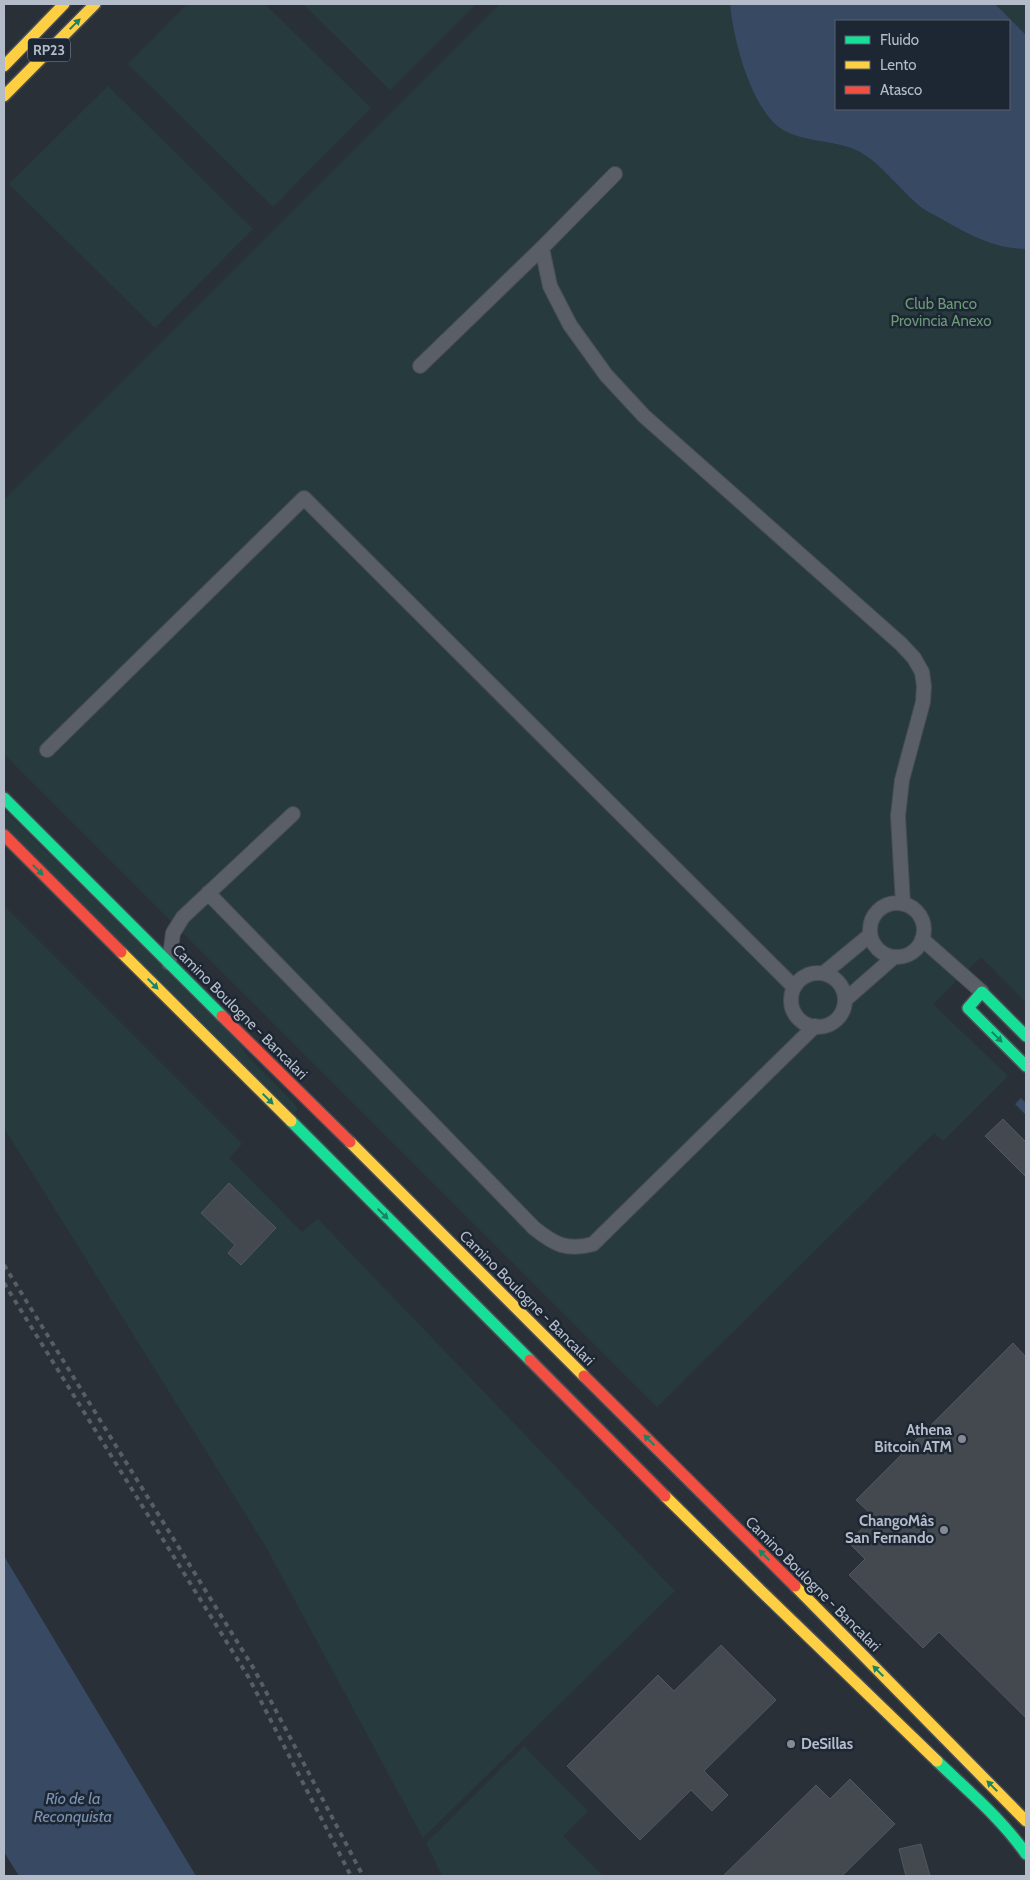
<svg xmlns="http://www.w3.org/2000/svg" width="1030" height="1880" font-family="Cabin,sans-serif">
<style>
.green{fill:#273a3e}
.water{fill:#384963;fill-rule:evenodd}
.building{fill:#444950;stroke:#52575f}
.lines{fill:none;stroke-linecap:round;stroke-linejoin:round}
.street-casing{stroke:#484c53;stroke-width:16}
.fast-casing{stroke:#484c53;stroke-width:14}
.slow-casing{stroke:#484c53;stroke-width:14}
.jam-casing{stroke:#484c53;stroke-width:14}
.street{stroke:#5a5e66;stroke-width:14}
.fast{stroke:#16e098;stroke-width:11}
.slow{stroke:#ffcf43;stroke-width:11}
.jam{stroke:#f24e42;stroke-width:11}
.rail{stroke:#595d64;stroke-width:4;stroke-dasharray:5 5;stroke-linecap:butt}
.oneway{fill:#1a8366}
.poi-dot{fill:#848b96;stroke:#1d2633;stroke-width:2}
.labels{text-anchor:middle;stroke-width:5;stroke-linejoin:round;paint-order:stroke}
.shield{fill:#1d2633;stroke:#878f9c;stroke-width:1}
.shield-label{font-size:14px;font-weight:bold;fill:#b4bcc9}
.park-label{font-size:15px;fill:#6b9a76;stroke:#1d2633}
.street-label{font-size:15px;fill:#b4bcc9;stroke:#1d2633}
.poi-label{font-size:15px;font-weight:bold;fill:#b4bcc9;stroke:#1d2633;text-anchor:end}
.water-label{font-size:16px;font-style:italic;fill:#7c92b1;stroke:#1d2633}
</style>
<rect width="100%" height="100%" fill="#2a3038"/>
<path class="green" d="M 187,4 L 265,4 L 371,108 L 273,207 L 128,64 Z
M 303,4 L 476,4 L 390,90 Z
M 500,4 L 730,4 C 733,39 749,98 774,123 C 795,144 834,138 860,152 C 880,163 898,187 916,203 C 922,209 931,213 938,217 C 966,233 993,249 1026,249 L 1026,1003 L 981,957 L 933,1004 L 1008,1076 L 943,1141 L 934,1133 L 657,1407 L 4,754 L 4,500 Z
M 995,4 L 1026,4 L 1026,35 Z
M 108,86 L 253,229 L 155,328 L 9,184 Z
M 4,810 L 240,1044 L 248,1057 L 293,1102 L 297,1107 L 297,1111 L 294,1113 L 4,828 Z
M 4,906 L 242,1144 L 229,1158 L 302,1232 L 318,1219 L 675,1591 L 423,1838 L 266,1547 L 4,1128 Z
M 524,1746 L 588,1811 L 563,1836 L 603,1876 L 442,1876 L 426,1843 Z"/>
<path class="water" d="M 730,4 L 995,4 L 1026,35 L 1026,249 C 993,249 966,233 938,217 C 931,213 922,209 916,203 C 898,187 880,163 860,152 C 834,138 795,144 774,123 C 749,98 733,39 730,4 ZM 836,21 L 1009,21 L 1009,109 L 836,109 Z
M 1021,1098 L 1026,1103 L 1026,1115 L 1015,1104 Z
M 4,1556 L 196,1876 L 19,1876 L 4,1852 Z"/>
<path class="building" d="M 1003,1119 L 1026,1142 L 1026,1177 L 985,1136 Z
M 229,1183 L 276,1228 L 241,1265 L 228,1253 L 235,1245 L 201,1213 Z
M 1013,1343 L 1026,1357 L 1026,1718 L 939,1632 L 923,1648 L 849,1575 L 865,1559 L 848,1542 L 874,1517 L 856,1500 Z
M 721,1645 L 776,1700 L 704,1771 L 728,1795 L 712,1811 L 691,1790 L 640,1840 L 567,1766 L 658,1675 L 674,1691 Z
M 850,1779 L 895,1824 L 842,1876 L 723,1876 L 816,1785 L 830,1799 Z
M 921,1844 L 930,1876 L 906,1876 L 899,1849 Z"/>
<g class="lines">
<defs>
<path id="street" d="M 615,174 L 542,248 L 550,286 L 570,325 L 606,375 L 644,416 L 901,644 L 914,658 L 922,672 L 924,686 L 923,702 L 902,780 L 898,816 L 903,904
M 420,366 L 542,248
M 47,750 L 304,498 L 794,987
M 208,893 L 534,1228 C 555,1245 567,1251 593,1244 L 815,1026
M870 930a27 27 0 1 1 54 0a27 27 0 1 1-54 0Z
M 922,939 L 982,992
M 169,963 L 173,933 L 183,917 L 293,814
M 824,973 L 870,935
M791 1000a27 27 0 1 1 54 0a27 27 0 1 1-54 0Z
M 845,1000 L 894,957"/>
<path id="fast" d="M 4,798 L 222,1016
M 1026,1036 L 982,992 L 968,1008 L 1026,1066
M 291,1121 L 530,1360
M 937,1761 C 967,1790 1002,1819 1026,1854"/>
<path id="slow" d="M 4,66 L 64,4
M 4,96 L 95,4
M 121,952 L 291,1121
M 350,1142 L 584,1376
M 665,1496 L 757,1587 L 937,1761
M 795,1586 L 1026,1821"/>
<path id="jam" d="M 4,835 L 121,952
M 222,1016 L 350,1142
M 530,1360 L 665,1496
M 584,1376 L 795,1586"/>
</defs>
<use href="#street" class="street-casing"/>
<use href="#fast" class="fast-casing"/>
<use href="#slow" class="slow-casing"/>
<use href="#jam" class="jam-casing"/>
<use href="#street" class="street"/>
<use href="#fast" class="fast"/>
<use href="#slow" class="slow"/>
<use href="#jam" class="jam"/>
<path class="rail" d="M 4,1265 L 254,1669 L 363,1876
M 4,1283 L 249,1678 L 351,1876"/>
</g>
<defs><path id="oneway-solid" d="M-6-.8H1V-3.2L6.5 0L1 3.2V.8H-6Z" transform="scale(1.25)"/></defs>
<g class="oneway">
<use href="#oneway-solid" transform="translate(75 24) rotate(-45)"/>
<use href="#oneway-solid" transform="translate(38 870) rotate(45)"/>
<use href="#oneway-solid" transform="translate(153 984) rotate(45)"/>
<use href="#oneway-solid" transform="translate(997 1037) rotate(45)"/>
<use href="#oneway-solid" transform="translate(268 1099) rotate(45)"/>
<use href="#oneway-solid" transform="translate(383 1214) rotate(45)"/>
<use href="#oneway-solid" transform="translate(649 1440) rotate(-135)"/>
<use href="#oneway-solid" transform="translate(764 1555) rotate(-135)"/>
<use href="#oneway-solid" transform="translate(878 1671) rotate(-135)"/>
<use href="#oneway-solid" transform="translate(992 1786) rotate(-135)"/>
</g>
<g class="poi-dot">
<circle cx="962" cy="1439" r="5"/>
<circle cx="944" cy="1530" r="5"/>
<circle cx="791" cy="1744" r="5"/>
</g>
<g class="labels">
<rect class="shield" x="28" y="38.5" width="42" height="23" rx="4"/>
<g class="shield-label">
<text x="49" y="55">RP23</text>
</g>
<g class="park-label">
<text x="941" y="309">Club Banco<tspan x="941" dy="17">Provincia Anexo</tspan></text>
</g>
<g class="street-label">
<text transform="translate(240 1012) rotate(45)" y="5">Camino Boulogne - Bancalari</text>
<text transform="translate(527 1298) rotate(45)" y="5">Camino Boulogne - Bancalari</text>
<text transform="translate(813 1584) rotate(45)" y="5">Camino Boulogne - Bancalari</text>
</g>
<g class="poi-label">
<text x="952" y="1435">Athena<tspan x="952" dy="17">Bitcoin ATM</tspan></text>
<text x="934" y="1526">ChangoMâs<tspan x="934" dy="17">San Fernando</tspan></text>
<text x="801" y="1749" text-anchor="start">DeSillas</text>
</g>
<g class="water-label">
<text x="73" y="1804">Río de la<tspan x="73" dy="18">Reconquista</tspan></text>
</g>
</g>
<rect width="1030" height="1880" fill="none" stroke="#b4bcc9" stroke-width="10"/>
<rect x="835" y="20" width="175" height="90" fill="#1d2633" stroke="#59626f"/>
<rect x="845" y="36" width="25" height="8" fill="#16e098" stroke="#59626f"/>
<text x="880" y="45" font-size="15" fill="#b4bcc9">Fluido</text>
<rect x="845" y="61" width="25" height="8" fill="#ffcf43" stroke="#59626f"/>
<text x="880" y="70" font-size="15" fill="#b4bcc9">Lento</text>
<rect x="845" y="86" width="25" height="8" fill="#f24e42" stroke="#59626f"/>
<text x="880" y="95" font-size="15" fill="#b4bcc9">Atasco</text>
</svg>
